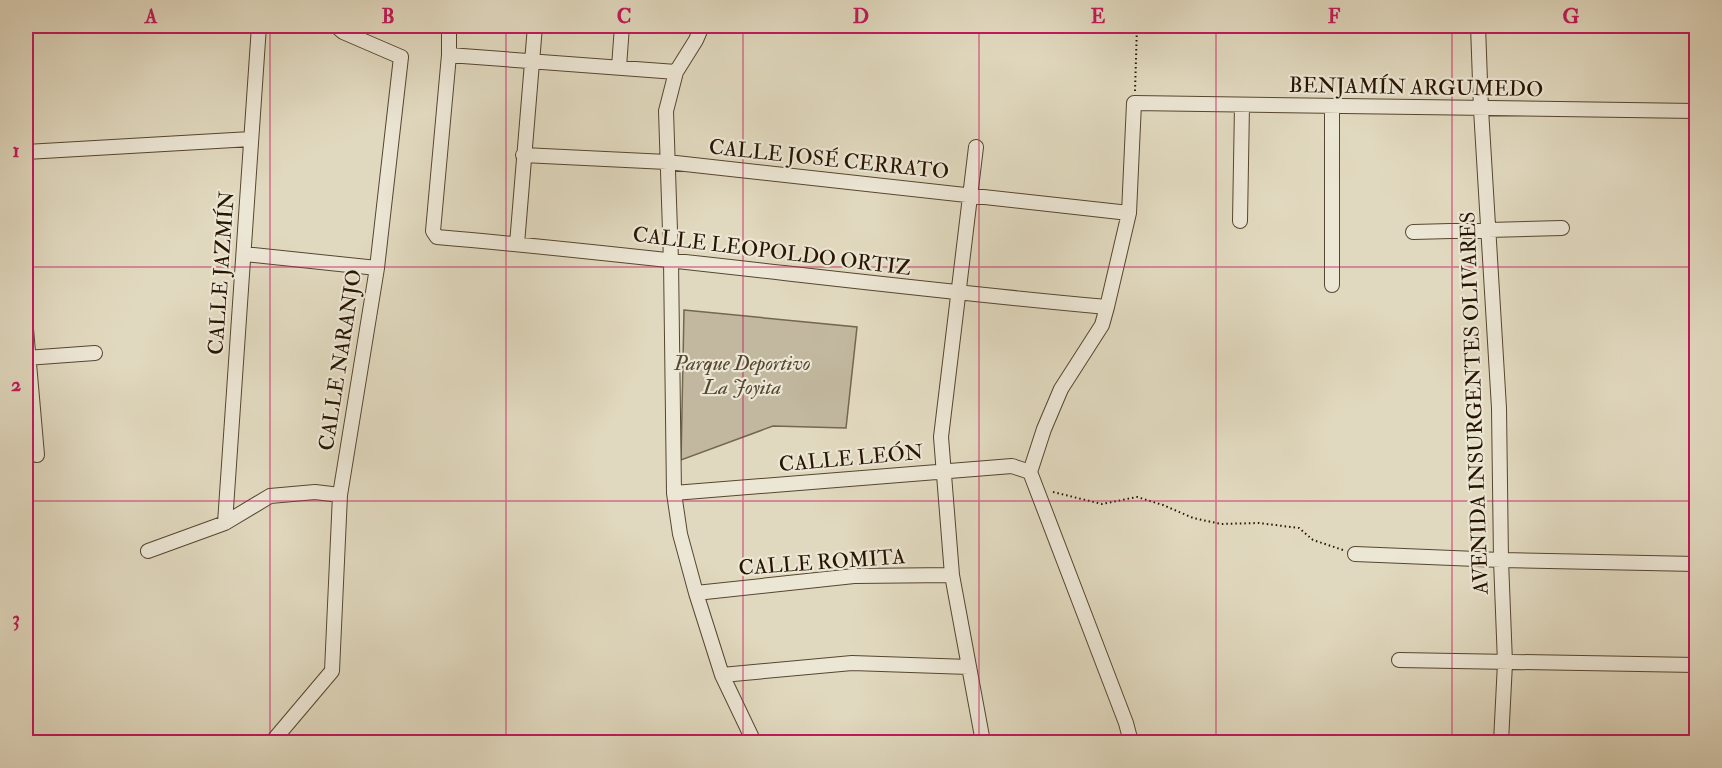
<svg xmlns="http://www.w3.org/2000/svg" width="1722" height="768" font-family="'IM FELL Double Pica',serif">
<style>
.green{fill:#c1b89f;stroke:#746650;stroke-width:1.5}
.lines{fill:none;stroke-linecap:round;stroke-linejoin:round}
.minor-casing{stroke:#564630;stroke-width:16}
.path{stroke:#271501;stroke-width:2;stroke-dasharray:1.5 3;stroke-linecap:butt}
.minor{stroke:#ece6d5;stroke-width:14}
.grid{fill:none;stroke:#c2185b;stroke-width:1.5;stroke-opacity:0.55}
.labels{text-anchor:middle;stroke-width:4.5;stroke-linejoin:round;paint-order:stroke}
.street-label{font-size:21px;fill:#271501;stroke:#ece6d5}
.park-label{font-size:21px;font-style:italic;fill:#554630;stroke:#ece6d5}
.neatline{fill:none;stroke:#c2185b;stroke-width:2}
.grid-label{font-size:20px;text-anchor:middle;font-weight:bold;fill:#c2185b}
</style>
<rect width="100%" height="100%" fill="#e1d9bf"/>
<filter id="stains"><feTurbulence type="fractalNoise" baseFrequency=".00333" numOctaves="4"/><feColorMatrix values="0 0 0 0 .2 0 0 0 0 .09 0 0 0 0 .02 0 0 0 .5 -.17"/></filter>
<radialGradient id="worn" r=".72"><stop offset=".6" stop-color="#630" stop-opacity="0"/><stop offset="1" stop-color="#630" stop-opacity=".3"/></radialGradient>
<path class="green" d="M 684,310 L 857,327 L 846,428 L 773,426 L 681,460 Z"/>
<g class="lines">
<defs>
<path id="minor" d="M 449,26 L 449,55 L 433,231 L 437,237 C 661,256 883,287 1107,307
M 702,26 L 696,40 L 676,72 L 666,111 L 671,261 L 674,493 L 680,534 L 696,593 L 722,675 L 754,742
M 1478,26 L 1481,109 L 1499,408 L 1501,560 L 1505,663 L 1501,742
M 449,55 L 676,72
M 619,67 L 622,26
M 1332,107 L 1332,285
M 976,147 L 941,437 L 952,575 L 983,742
M 26,152 L 251,139
M 523,155 L 667,162 L 1129,213
M 1240,221 L 1242,105
M 1413,232 L 1562,228
M 517,244 L 535,26
M 244,254 L 377,268
M 26,329 L 37,455
M 26,358 L 95,353
M 674,493 L 1012,466 L 1030,472
M 225,523 L 259,26
M 148,551 L 225,523 L 270,496 L 315,492 L 340,495
M 1355,554 L 1501,560 L 1696,564
M 696,593 L 854,576 L 952,575
M 1399,660 L 1696,665
M 722,675 L 852,663 L 969,667
M 272,742 L 332,671 L 340,495 L 377,268 L 401,57 L 343,32 L 336,26
M 1131,742 L 1126,723 L 1030,472 L 1044,429 L 1061,389 L 1102,325 L 1107,307 L 1129,213 L 1134,103 L 1696,111"/>
</defs>
<use href="#minor" class="minor-casing"/>
<path class="path" d="M 1135,91 L 1137,26
M 1053,492 L 1102,504 L 1137,497 L 1163,505 L 1193,518 L 1221,524 L 1259,523 L 1299,528 L 1313,540 L 1343,550"/>
<use href="#minor" class="minor"/>
</g>
<path class="grid" d="M 270,26 L 270,742M 506,26 L 506,742M 743,26 L 743,742M 979,26 L 979,742M 1216,26 L 1216,742M 1452,26 L 1452,742M 26,267 L 1696,267M 26,501 L 1696,501"/>
<g class="labels">
<g class="street-label">
<text transform="translate(1416 87) rotate(1)" y="7">BENJAMÍN ARGUMEDO</text>
<text transform="translate(829 159) rotate(6)" y="7">CALLE JOSÉ CERRATO</text>
<text transform="translate(772 251) rotate(7)" y="7">CALLE LEOPOLDO ORTIZ</text>
<text transform="translate(221 273) rotate(-86)" y="7">CALLE JAZMÍN</text>
<text transform="translate(340 360) rotate(-81)" y="7">CALLE NARANJO</text>
<text transform="translate(1474 403) rotate(-92)" y="7">AVENIDA INSURGENTES OLIVARES</text>
<text transform="translate(851 458) rotate(-5)" y="7">CALLE LEÓN</text>
<text transform="translate(822 562) rotate(-4)" y="7">CALLE ROMITA</text>
</g>
<g class="park-label">
<text x="742" y="370">Parque Deportivo<tspan x="742" dy="24">La Joyita</tspan></text>
</g>
</g>
<rect width="1722" height="768" fill="none" stroke="#e1d9bf" stroke-width="66"/>
<rect x="33" y="33" width="1656" height="702" class="neatline"/>
<g class="grid-label">
<text x="151" y="23">A</text>
<text x="388" y="23">B</text>
<text x="624" y="23">C</text>
<text x="861" y="23">D</text>
<text x="1098" y="23">E</text>
<text x="1334" y="23">F</text>
<text x="1571" y="23">G</text>
<text x="16" y="157">1</text>
<text x="16" y="391">2</text>
<text x="16" y="625">3</text>
</g>
<rect width="100%" height="100%" filter="url(#stains)"/>
<rect width="100%" height="100%" fill="url(#worn)"/>
</svg>
